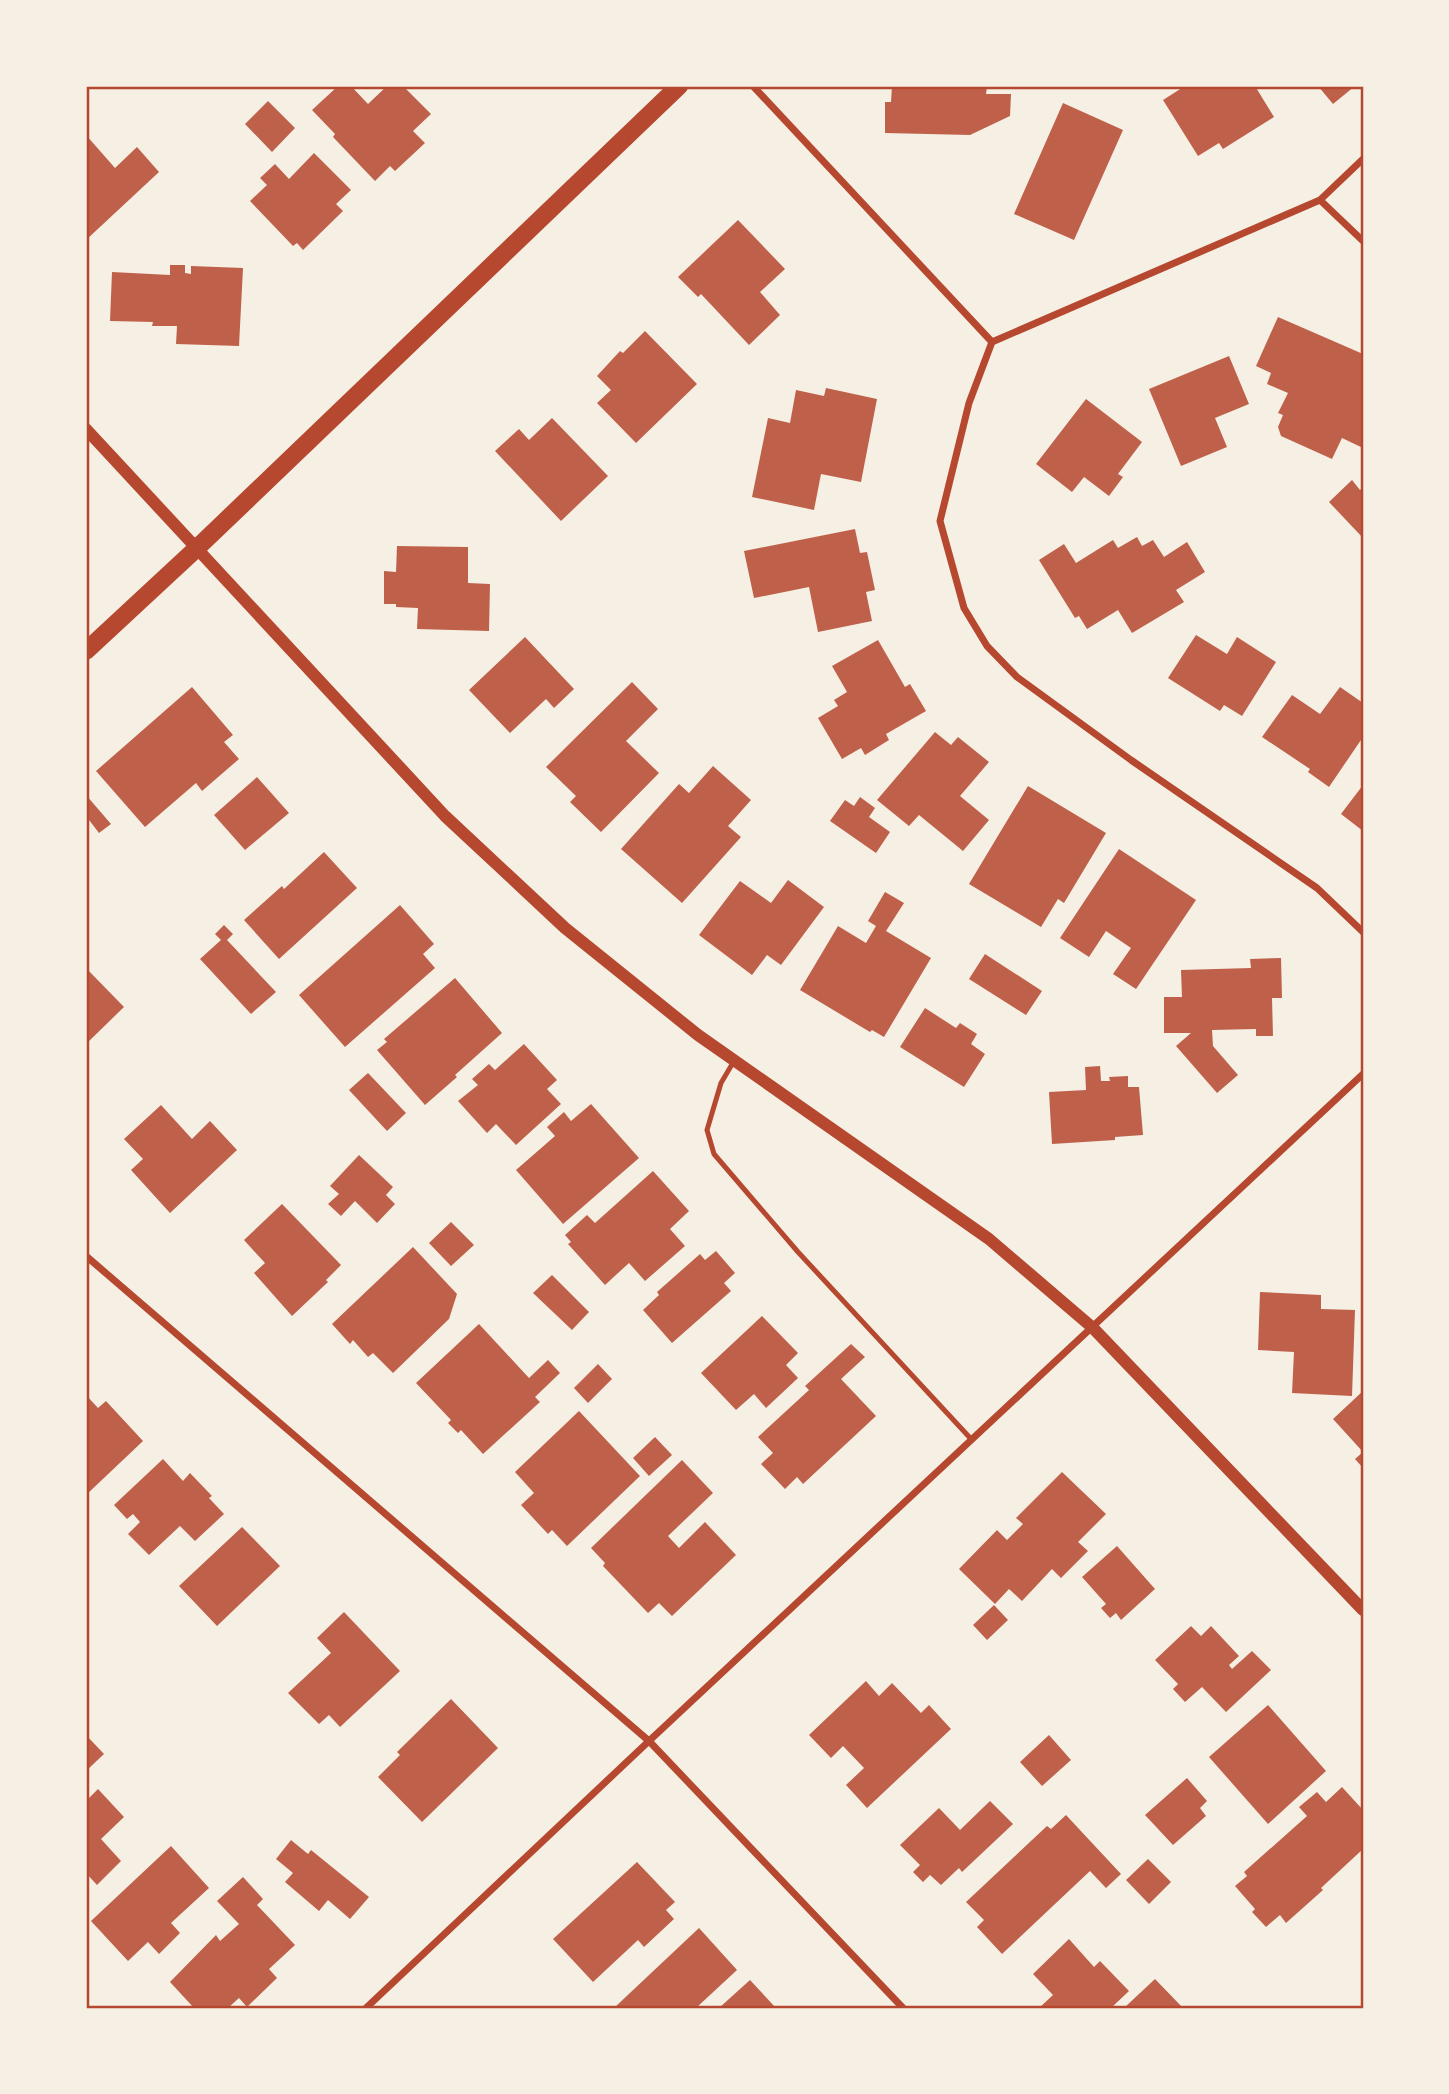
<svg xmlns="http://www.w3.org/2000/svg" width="1449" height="2094" font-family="Montserrat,sans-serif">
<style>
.building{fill:#bf614a}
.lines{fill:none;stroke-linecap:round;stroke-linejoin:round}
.service{stroke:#b5482f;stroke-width:5}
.minor{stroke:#b5482f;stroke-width:7}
.tertiary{stroke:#b5482f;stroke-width:12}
.primary{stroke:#b5482f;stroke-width:18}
.neatline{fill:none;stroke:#b5482f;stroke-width:2.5}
</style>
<rect width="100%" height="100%" fill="#f6efe4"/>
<path class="building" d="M 338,86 L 351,86 L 368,104 L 387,86 L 403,86 L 431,114 L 413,131 L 425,143 L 395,171 L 390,166 L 375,181 L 333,137 L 335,134 L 312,110 Z
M 892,86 L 987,86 L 986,94 L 1011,94 L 1010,116 L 970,135 L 885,133 L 885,102 L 891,102 Z
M 1185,86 L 1189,88 L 1192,86 L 1255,86 L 1274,117 L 1223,149 L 1219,143 L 1198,156 L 1163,100 Z
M 1318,86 L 1355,86 L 1333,104 Z
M 268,101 L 295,128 L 272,152 L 245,124 Z
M 1063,103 L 1123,130 L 1074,240 L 1014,214 Z
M 86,135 L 115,168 L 137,147 L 159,172 L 86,240 Z
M 314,153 L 351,190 L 336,204 L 343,211 L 303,250 L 297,243 L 293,246 L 250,201 L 267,185 L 260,178 L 275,164 L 289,179 Z
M 738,220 L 785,269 L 760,292 L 780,315 L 749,345 L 701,294 L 698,297 L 678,277 Z
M 170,265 L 185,265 L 185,273 L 191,274 L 191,266 L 243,268 L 239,346 L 176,344 L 177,326 L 152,326 L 153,322 L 110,321 L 112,272 L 170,275 Z
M 1278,317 L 1363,354 L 1363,448 L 1342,438 L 1332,459 L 1281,436 L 1278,427 L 1283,415 L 1278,413 L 1288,393 L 1267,384 L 1271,373 L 1256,366 Z
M 645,331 L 697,384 L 636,443 L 597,403 L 611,390 L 597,376 L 620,351 L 623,353 Z
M 1229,356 L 1249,404 L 1215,418 L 1227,447 L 1181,466 L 1149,389 Z
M 826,388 L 877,399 L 861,482 L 821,474 L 814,510 L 752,497 L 768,418 L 790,423 L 796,390 L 824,396 Z
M 1086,399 L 1142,442 L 1118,474 L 1123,477 L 1109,496 L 1084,477 L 1072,492 L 1036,464 Z
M 552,418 L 608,476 L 561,521 L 495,451 L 519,429 L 529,440 Z
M 1352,480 L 1360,490 L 1363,487 L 1363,538 L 1329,502 Z
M 855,529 L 860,553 L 867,552 L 875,590 L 866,592 L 872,621 L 818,632 L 809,587 L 754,598 L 744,551 Z
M 1137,537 L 1142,546 L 1153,540 L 1164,557 L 1187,542 L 1205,572 L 1176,590 L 1184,602 L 1132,633 L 1118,610 L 1087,629 L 1079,616 L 1075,618 L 1039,560 L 1064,544 L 1076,563 L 1113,540 L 1118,548 Z
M 397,546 L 468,547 L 468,583 L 490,584 L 489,631 L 417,629 L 418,608 L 396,607 L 396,604 L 384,604 L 384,571 L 396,572 Z
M 1196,635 L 1227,654 L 1237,637 L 1276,662 L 1242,716 L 1224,705 L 1220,711 L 1168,678 Z
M 525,637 L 574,689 L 554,708 L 546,699 L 510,733 L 469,690 Z
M 878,640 L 905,687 L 910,684 L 926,711 L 886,734 L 889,740 L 865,755 L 861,748 L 842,759 L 818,718 L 838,706 L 834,700 L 847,692 L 832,666 Z
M 632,682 L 658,709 L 626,741 L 659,773 L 601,832 L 570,802 L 576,796 L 546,767 Z
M 192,687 L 233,735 L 224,742 L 239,759 L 202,791 L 196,783 L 145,827 L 96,771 Z
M 1340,687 L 1363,703 L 1363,737 L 1329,787 L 1308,772 L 1310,769 L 1262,737 L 1292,695 L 1320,714 Z
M 935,732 L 951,745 L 958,737 L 989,762 L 960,796 L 989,820 L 963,851 L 919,815 L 909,826 L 877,800 Z
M 713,766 L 751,800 L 728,826 L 741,837 L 682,903 L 621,849 L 679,784 L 689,793 Z
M 257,777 L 289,813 L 245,850 L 214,815 Z
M 1363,785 L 1363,831 L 1341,814 Z
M 1028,786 L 1106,833 L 1064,903 L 1058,899 L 1041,927 L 969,884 Z
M 86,795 L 111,824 L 99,833 L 86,816 Z
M 860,797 L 875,808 L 869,817 L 890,832 L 876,853 L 830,821 L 845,800 L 854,806 Z
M 1119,849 L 1196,900 L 1136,989 L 1113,974 L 1131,948 L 1106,931 L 1089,957 L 1060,938 Z
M 324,852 L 357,888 L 279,959 L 244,920 L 282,886 L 284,889 Z
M 788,880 L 824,907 L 781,965 L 767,955 L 752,975 L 699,935 L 740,881 L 771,903 Z
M 885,892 L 904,903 L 886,931 L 931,958 L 884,1037 L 872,1030 L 870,1032 L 800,990 L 838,926 L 866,943 L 876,926 L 868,921 Z
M 400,905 L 434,944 L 423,954 L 435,968 L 345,1047 L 299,995 Z
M 224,925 L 233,934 L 227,940 L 276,992 L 251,1014 L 200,959 L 221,940 L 215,934 Z
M 985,954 L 1042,991 L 1026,1015 L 969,979 Z
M 1281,958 L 1282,998 L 1272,998 L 1273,1036 L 1256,1036 L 1256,1029 L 1212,1030 L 1213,1046 L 1238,1075 L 1217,1093 L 1176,1046 L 1191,1033 L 1164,1033 L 1164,997 L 1182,997 L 1181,970 L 1251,968 L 1250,959 Z
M 86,968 L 124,1007 L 86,1044 Z
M 455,978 L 502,1033 L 455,1075 L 457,1077 L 425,1105 L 377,1050 L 387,1042 L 384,1039 Z
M 925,1008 L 956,1028 L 960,1023 L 977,1034 L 971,1044 L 985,1054 L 964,1087 L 900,1047 Z
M 524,1044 L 557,1080 L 547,1089 L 561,1104 L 516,1145 L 496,1124 L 487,1133 L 458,1101 L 478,1085 L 472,1079 L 489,1064 L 495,1070 Z
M 1100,1066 L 1101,1081 L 1110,1081 L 1109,1077 L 1128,1076 L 1128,1087 L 1139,1087 L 1143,1135 L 1115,1137 L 1115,1140 L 1052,1144 L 1049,1092 L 1086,1090 L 1085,1067 Z
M 368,1073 L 406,1113 L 387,1131 L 349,1090 Z
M 591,1104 L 639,1158 L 563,1224 L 516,1170 L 555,1136 L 547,1127 L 564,1112 L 571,1121 Z
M 161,1105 L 192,1139 L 210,1121 L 237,1150 L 170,1213 L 131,1170 L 143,1159 L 124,1139 Z
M 359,1155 L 393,1187 L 386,1195 L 395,1204 L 377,1223 L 355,1201 L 341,1216 L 328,1204 L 339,1194 L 330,1186 Z
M 653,1171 L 689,1211 L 670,1229 L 685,1246 L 645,1281 L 629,1263 L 605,1285 L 568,1244 L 571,1242 L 565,1235 L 587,1215 L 595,1223 Z
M 282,1204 L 341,1265 L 326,1280 L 328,1282 L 292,1316 L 254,1273 L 265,1263 L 244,1240 Z
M 451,1222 L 474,1245 L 451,1266 L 429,1243 Z
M 413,1247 L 457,1294 L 449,1319 L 393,1373 L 373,1353 L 368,1357 L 353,1340 L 350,1344 L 332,1324 Z
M 716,1251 L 735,1273 L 724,1283 L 731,1291 L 672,1343 L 643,1310 L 659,1295 L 657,1292 L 700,1254 L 705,1260 Z
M 552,1275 L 589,1312 L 572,1330 L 533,1293 Z
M 1260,1292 L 1321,1295 L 1321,1309 L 1355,1310 L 1352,1396 L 1292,1393 L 1294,1352 L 1258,1350 Z
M 762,1316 L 798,1353 L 786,1365 L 798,1378 L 766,1408 L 754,1394 L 736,1410 L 701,1373 Z
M 479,1324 L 529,1378 L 548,1360 L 560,1373 L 535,1397 L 540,1402 L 483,1454 L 461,1430 L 458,1433 L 448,1423 L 451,1420 L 416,1383 Z
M 851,1344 L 865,1357 L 841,1379 L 876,1416 L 803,1484 L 797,1477 L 785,1489 L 761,1464 L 773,1453 L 758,1437 L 809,1390 L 805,1386 Z
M 598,1364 L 612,1379 L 588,1403 L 574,1388 Z
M 1363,1391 L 1363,1468 L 1355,1459 L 1363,1452 L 1333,1419 Z
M 86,1395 L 98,1408 L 106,1401 L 143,1441 L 86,1495 Z
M 579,1411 L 640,1476 L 567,1546 L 552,1530 L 548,1534 L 521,1505 L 534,1493 L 515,1472 Z
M 655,1437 L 672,1455 L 649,1476 L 633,1458 Z
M 163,1459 L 183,1481 L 190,1473 L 212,1496 L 209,1498 L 224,1514 L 195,1541 L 180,1526 L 149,1555 L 128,1534 L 140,1522 L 133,1514 L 127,1519 L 114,1505 Z
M 682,1460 L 713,1493 L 668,1536 L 679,1548 L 705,1522 L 736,1555 L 672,1616 L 659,1603 L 648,1613 L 603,1566 L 605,1563 L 591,1548 Z
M 1062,1472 L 1106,1514 L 1078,1542 L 1088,1551 L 1061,1578 L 1052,1569 L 1022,1601 L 1009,1589 L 995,1604 L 959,1569 L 997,1530 L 1007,1540 L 1023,1524 L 1016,1518 Z
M 242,1527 L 280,1566 L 217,1626 L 179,1586 Z
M 1117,1546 L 1155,1589 L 1121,1620 L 1116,1613 L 1110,1618 L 1101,1608 L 1106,1604 L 1082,1577 Z
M 994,1605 L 1008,1620 L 987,1640 L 973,1625 Z
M 344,1612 L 400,1671 L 340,1727 L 329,1715 L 319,1724 L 288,1693 L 331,1653 L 317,1638 Z
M 1191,1626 L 1201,1636 L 1211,1626 L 1239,1656 L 1229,1665 L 1232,1669 L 1252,1651 L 1271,1670 L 1226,1712 L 1202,1687 L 1185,1702 L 1173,1689 L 1178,1684 L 1155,1660 Z
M 866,1681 L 879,1696 L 892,1683 L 921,1713 L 929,1705 L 951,1729 L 867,1808 L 846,1785 L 864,1768 L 843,1746 L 831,1758 L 809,1735 Z
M 451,1699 L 498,1748 L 422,1822 L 378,1777 L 400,1755 L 397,1752 Z
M 1268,1705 L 1326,1771 L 1268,1824 L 1209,1757 Z
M 86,1735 L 104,1754 L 86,1771 Z
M 1049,1735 L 1071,1760 L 1042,1786 L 1020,1762 Z
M 1187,1778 L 1207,1801 L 1200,1808 L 1206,1816 L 1173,1845 L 1145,1815 Z
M 1342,1787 L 1363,1810 L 1363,1849 L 1321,1888 L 1323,1890 L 1286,1923 L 1280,1915 L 1266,1927 L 1252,1912 L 1255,1909 L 1235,1886 L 1247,1876 L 1244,1872 L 1307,1816 L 1299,1807 L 1317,1792 L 1326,1802 Z
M 98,1789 L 124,1817 L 101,1839 L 121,1861 L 97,1885 L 86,1873 L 86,1801 Z
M 990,1801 L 1013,1824 L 962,1872 L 959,1868 L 941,1885 L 930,1875 L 923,1882 L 913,1872 L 920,1865 L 900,1845 L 939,1808 L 960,1830 Z
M 1066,1815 L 1121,1874 L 1106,1888 L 1090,1871 L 1002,1954 L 977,1927 L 984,1920 L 966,1902 L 1047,1826 L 1051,1829 Z
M 291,1840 L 308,1854 L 311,1850 L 369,1897 L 350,1919 L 328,1900 L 319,1911 L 285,1882 L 293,1873 L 276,1859 Z
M 171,1846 L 209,1888 L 171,1923 L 180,1933 L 159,1954 L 148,1942 L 128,1961 L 91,1921 Z
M 1148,1859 L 1171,1882 L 1149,1904 L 1126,1880 Z
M 637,1862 L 675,1902 L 666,1910 L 674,1919 L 644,1947 L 638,1940 L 593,1982 L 553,1939 Z
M 243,1877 L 263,1899 L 257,1905 L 295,1945 L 269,1969 L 277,1978 L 247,2007 L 239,1998 L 228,2008 L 194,2008 L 170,1982 L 216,1935 L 220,1941 L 239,1924 L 217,1901 Z
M 699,1928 L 737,1970 L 696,2008 L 614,2008 Z
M 1069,1939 L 1094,1967 L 1100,1961 L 1129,1991 L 1111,2008 L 1039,2008 L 1053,1995 L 1033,1974 Z
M 1155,1979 L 1183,2008 L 1124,2008 Z
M 750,1980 L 776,2008 L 719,2008 Z"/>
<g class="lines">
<path class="service" d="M 734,1061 L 721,1083 L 707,1130 L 714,1154 L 798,1252 L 972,1440"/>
<path class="minor" d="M 753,86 L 992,342 L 969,403 L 940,521 L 964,608 L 987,646 L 1017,677 L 1131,760 L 1317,888 L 1363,932
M 1320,200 L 1363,241
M 992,342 L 1320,200 L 1363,159
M 86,1256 L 649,1741 L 903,2008
M 366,2008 L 649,1741 L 1363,1074"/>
<path class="tertiary" d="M 86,429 L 445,816 L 565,928 L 698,1035 L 989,1239 L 1093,1328 L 1363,1610"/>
<path class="primary" d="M 86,651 L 197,548 L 679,86"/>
</g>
<rect width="1449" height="2094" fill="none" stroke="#f6efe4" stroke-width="175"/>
<rect x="88" y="88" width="1274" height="1919" class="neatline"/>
</svg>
